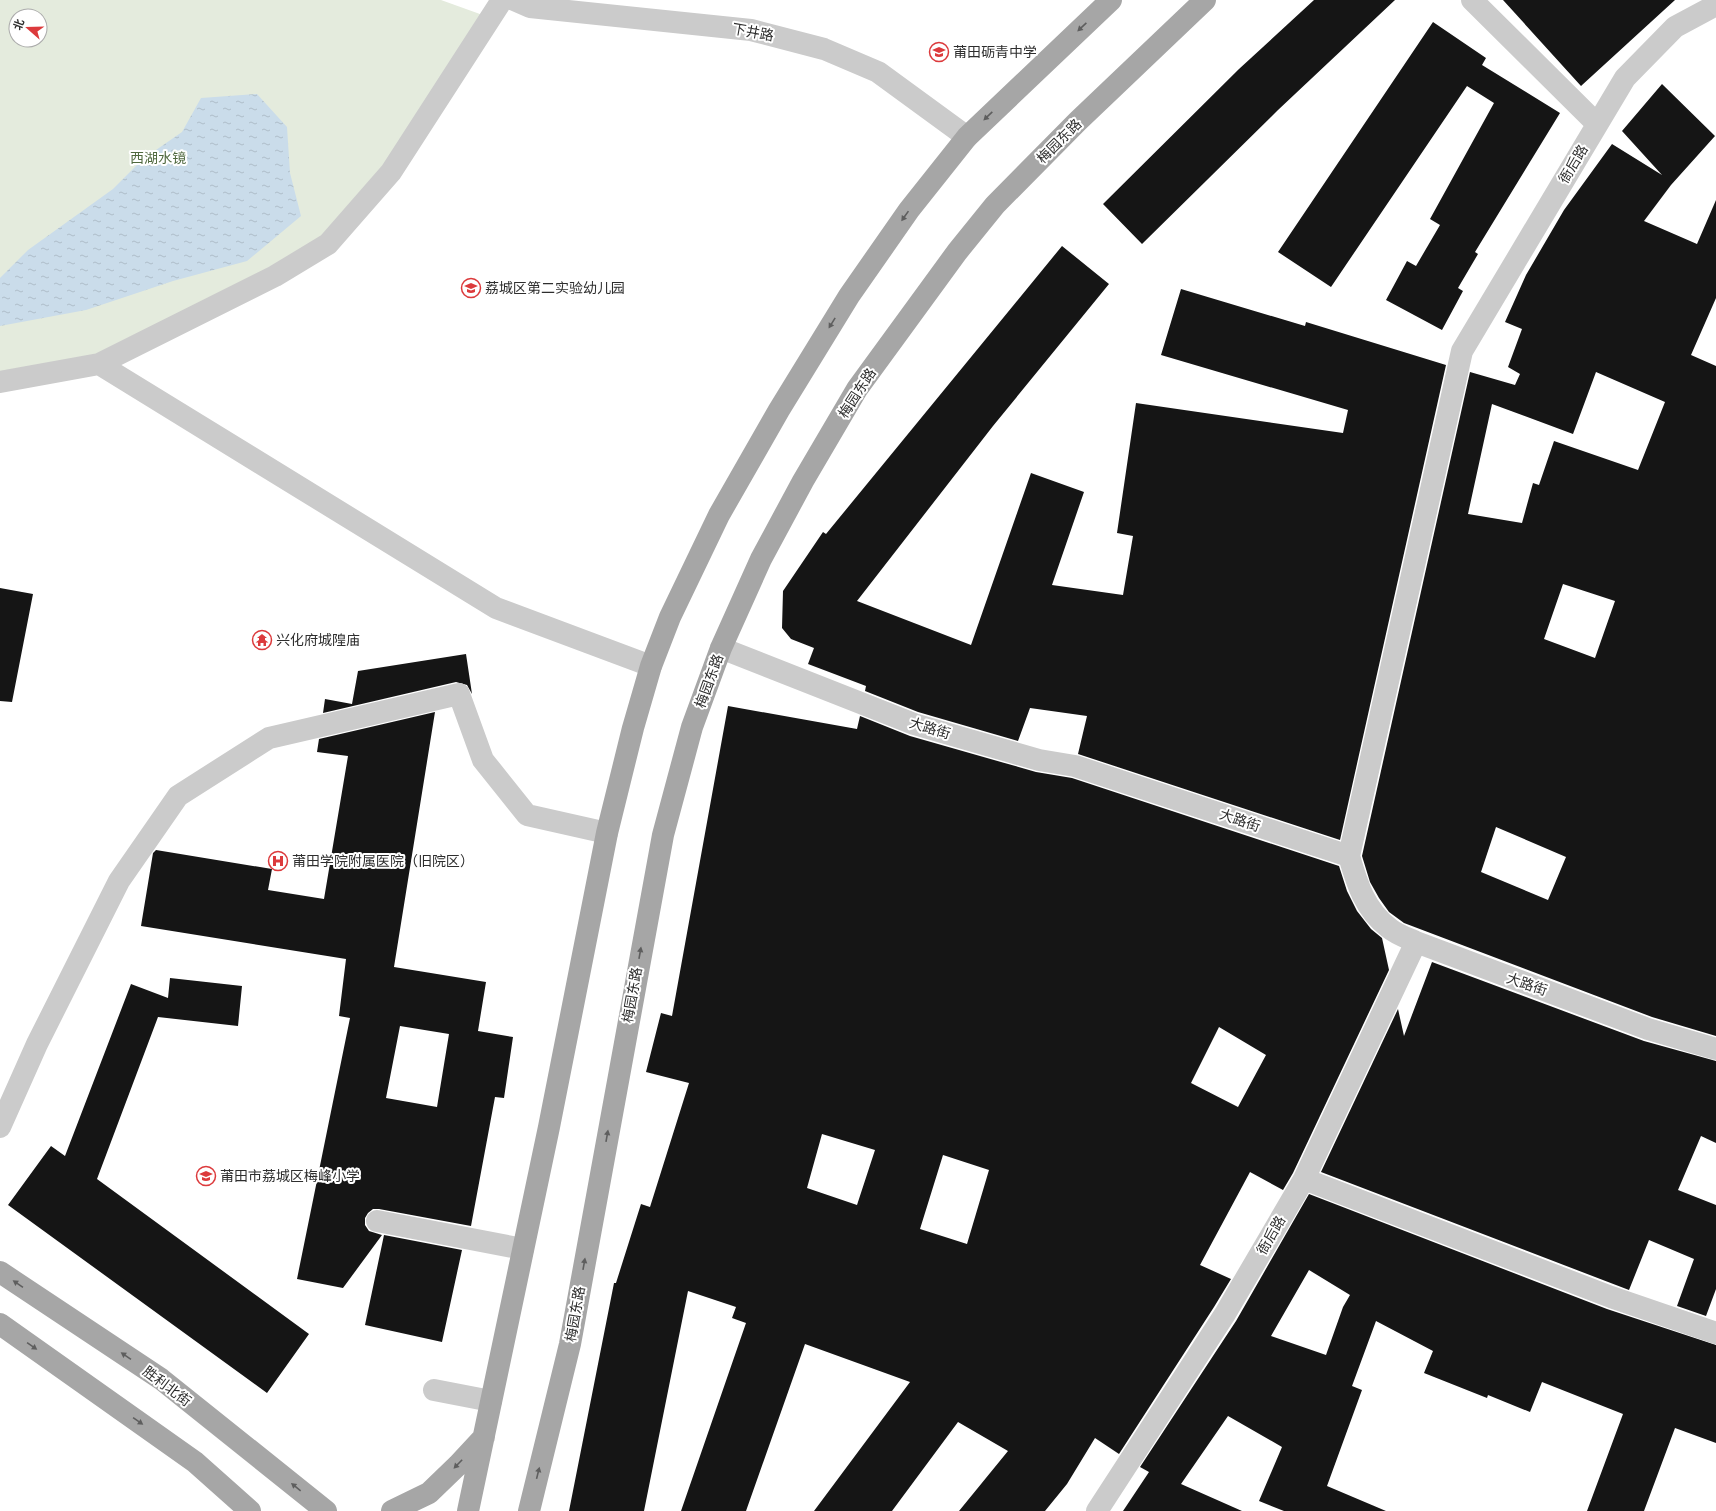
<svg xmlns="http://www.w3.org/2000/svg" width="1716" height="1511" font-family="Manrope,'Noto Sans SC',sans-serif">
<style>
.green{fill:#e4ebdd;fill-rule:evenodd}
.water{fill:url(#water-ripples)}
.building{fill:#151515;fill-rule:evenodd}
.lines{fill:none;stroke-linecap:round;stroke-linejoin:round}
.minor{stroke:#cbcbcb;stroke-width:22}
.major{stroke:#a6a6a6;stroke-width:22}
.oneway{fill:#5e5e5e}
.labels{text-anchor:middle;stroke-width:4;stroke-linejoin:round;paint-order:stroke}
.street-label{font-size:14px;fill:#2e2e2e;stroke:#fff}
.poi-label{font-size:14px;fill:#2e2e2e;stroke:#fff;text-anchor:start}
.park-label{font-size:14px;fill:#4f683e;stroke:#fff}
</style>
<defs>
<pattern id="water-ripples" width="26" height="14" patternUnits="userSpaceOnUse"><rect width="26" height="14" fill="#cadcea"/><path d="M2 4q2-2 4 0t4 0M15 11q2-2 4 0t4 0" fill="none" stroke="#aebdc9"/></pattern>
</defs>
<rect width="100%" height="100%" fill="#fff"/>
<path class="green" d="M 0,0 L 441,0 L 491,18 L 328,244 L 99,364 L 0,382 ZM 16,16 L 40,16 L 40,40 L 16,40 Z"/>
<path class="water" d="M 257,94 L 287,127 L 290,173 L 301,216 L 247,261 L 173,281 L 86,310 L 0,326 L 0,278 L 28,250 L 113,189 L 143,159 L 182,132 L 201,98 Z"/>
<path class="building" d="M 1314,0 L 1395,0 L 1278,110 L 1142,244 L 1103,204 L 1239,69 Z
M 1503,0 L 1675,0 L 1581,86 Z
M 1433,22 L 1486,58 L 1482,65 L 1560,113 L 1475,252 L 1478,254 L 1458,288 L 1463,291 L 1442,330 L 1386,300 L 1407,261 L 1416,266 L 1440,225 L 1430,219 L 1494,103 L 1467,86 L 1331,287 L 1278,252 Z
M 1662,84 L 1715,136 L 1671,185 L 1644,221 L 1697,244 L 1716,200 L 1716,298 L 1691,355 L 1716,366 L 1716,1036 L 1652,1017 L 1404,923 L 1389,912 L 1379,898 L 1370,882 L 1362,856 L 1470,372 L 1515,385 L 1520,374 L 1508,367 L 1522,329 L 1505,322 L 1526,275 L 1564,210 L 1612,144 L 1662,175 L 1622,131 ZM 1596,372 L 1665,402 L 1638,470 L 1554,441 L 1539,485 L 1533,483 L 1522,523 L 1468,514 L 1492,404 L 1573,434 ZM 1563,584 L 1615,601 L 1595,658 L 1544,639 ZM 1496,827 L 1566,857 L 1548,900 L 1481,872 Z
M 1062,246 L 1109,284 L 993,426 L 857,601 L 971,645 L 1031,473 L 1084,492 L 1052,585 L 1123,595 L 1133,536 L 1117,533 L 1136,403 L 1343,433 L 1348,410 L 1161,355 L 1181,289 L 1305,326 L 1306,322 L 1446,365 L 1340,840 L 1078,754 L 1087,716 L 1030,708 L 1018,741 L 918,712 L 865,691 L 866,686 L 808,664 L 814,648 L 791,639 L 782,628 L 783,591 L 823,532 L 826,534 Z
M 0,588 L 33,594 L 12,702 L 0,701 Z
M 466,654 L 472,694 L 467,685 L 456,682 L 323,713 L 325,699 L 352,704 L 358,671 Z
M 728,706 L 857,729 L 860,716 L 910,736 L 1036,772 L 1072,778 L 1339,866 L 1347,891 L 1357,911 L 1371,929 L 1382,938 L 1389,970 L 1293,1173 L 1283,1190 L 1250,1172 L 1200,1265 L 1231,1279 L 1214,1307 L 1119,1454 L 1095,1438 L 1067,1484 L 1045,1511 L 959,1511 L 1008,1451 L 958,1422 L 892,1511 L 814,1511 L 910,1382 L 805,1344 L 746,1511 L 681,1511 L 746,1323 L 732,1318 L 736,1307 L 688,1291 L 644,1511 L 569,1511 L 614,1283 L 616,1283 L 641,1204 L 650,1207 L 689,1083 L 646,1072 L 661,1013 L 672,1016 ZM 1219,1027 L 1266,1055 L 1238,1107 L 1191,1083 ZM 822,1134 L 875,1150 L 857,1205 L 807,1188 ZM 943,1155 L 989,1170 L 967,1244 L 920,1229 Z
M 435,712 L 394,967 L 486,982 L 478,1031 L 513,1037 L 504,1098 L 495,1097 L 471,1226 L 379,1209 L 373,1209 L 368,1213 L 365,1218 L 365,1225 L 369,1231 L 382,1235 L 343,1288 L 297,1279 L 350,1018 L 339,1016 L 346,959 L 141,926 L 153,853 L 156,850 L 272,869 L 268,890 L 324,899 L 348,756 L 317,752 L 319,739 ZM 400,1026 L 449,1034 L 437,1107 L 386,1098 Z
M 1432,962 L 1644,1041 L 1716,1061 L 1716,1143 L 1701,1136 L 1678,1190 L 1716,1205 L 1716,1289 L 1706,1316 L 1677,1306 L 1694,1259 L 1649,1240 L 1629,1290 L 1321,1172 L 1398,1009 L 1404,1036 Z
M 170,978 L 242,986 L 238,1026 L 158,1017 L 97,1179 L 309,1334 L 267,1393 L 8,1205 L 51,1146 L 65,1156 L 131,984 L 168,998 Z
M 1309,1194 L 1607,1309 L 1716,1345 L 1716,1443 L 1675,1428 L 1644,1511 L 1587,1511 L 1623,1414 L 1542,1382 L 1530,1412 L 1488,1395 L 1487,1398 L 1424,1373 L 1433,1351 L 1376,1321 L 1352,1386 L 1362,1390 L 1327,1486 L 1386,1511 L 1284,1511 L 1259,1501 L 1282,1447 L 1228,1416 L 1181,1484 L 1242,1511 L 1123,1511 L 1149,1472 L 1140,1467 L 1236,1321 ZM 1309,1270 L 1350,1295 L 1343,1307 L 1326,1355 L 1271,1336 Z
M 384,1235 L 462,1250 L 442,1342 L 365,1325 Z"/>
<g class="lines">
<path class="minor" d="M 514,0 L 530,7 L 751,30 L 824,49 L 878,72 L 967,137
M 1472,0 L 1597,124
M 99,364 L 496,608 L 651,666
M 0,382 L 99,364 L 275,276 L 328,244 L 391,172 L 502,0
M 721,648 L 914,724 L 1039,760 L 1075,766 L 1349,856 C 1357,884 1365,910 1389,928 C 1396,934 1407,938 1416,942 L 1648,1029 L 1716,1049
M 1349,856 L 1462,351 L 1625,78 L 1675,27 L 1716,5
M 0,1127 L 37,1044 L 119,881 L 178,796 L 269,738 L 459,694 L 483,760 L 527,815 L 607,833
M 1304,1179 L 1611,1297 L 1716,1333
M 377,1221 L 523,1249
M 434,1390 L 491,1401
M 1097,1511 L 1225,1314 L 1304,1179 L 1416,942"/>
<path class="major" d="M 0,1272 L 161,1379 L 326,1511
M 0,1324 L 195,1462 L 250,1511
M 392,1511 L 429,1493 L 458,1465 L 484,1437
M 468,1511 L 549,1127 L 607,833 L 633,728 L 651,666 L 670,617 L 719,515 L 779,410 L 849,296 L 909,210 L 967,137 L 1111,0
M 529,1511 L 570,1344 L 663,835 L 692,727 L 721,648 L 761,559 L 803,481 L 857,389 L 957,252 L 995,205 L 1078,121 L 1205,0"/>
</g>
<defs><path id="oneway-solid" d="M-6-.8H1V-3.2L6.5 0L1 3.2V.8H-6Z"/></defs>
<g class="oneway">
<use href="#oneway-solid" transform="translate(1082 27) rotate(137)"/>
<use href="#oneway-solid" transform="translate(988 116) rotate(136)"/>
<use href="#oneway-solid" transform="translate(905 216) rotate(125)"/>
<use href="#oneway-solid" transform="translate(832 323) rotate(122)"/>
<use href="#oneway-solid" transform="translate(640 953) rotate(-80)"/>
<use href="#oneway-solid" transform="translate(607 1136) rotate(-80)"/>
<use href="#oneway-solid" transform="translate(584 1264) rotate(-80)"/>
<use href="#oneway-solid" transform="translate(18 1284) rotate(-146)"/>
<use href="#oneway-solid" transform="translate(32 1346) rotate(35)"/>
<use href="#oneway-solid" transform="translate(126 1356) rotate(-146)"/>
<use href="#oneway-solid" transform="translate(138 1421) rotate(35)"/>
<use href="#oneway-solid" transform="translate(458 1464) rotate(134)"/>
<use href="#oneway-solid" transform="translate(538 1473) rotate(-76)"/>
<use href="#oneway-solid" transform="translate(296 1487) rotate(-141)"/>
</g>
<defs>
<symbol id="school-ring" viewBox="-11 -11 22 22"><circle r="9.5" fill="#fff" stroke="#dc3a3c" stroke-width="1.5"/><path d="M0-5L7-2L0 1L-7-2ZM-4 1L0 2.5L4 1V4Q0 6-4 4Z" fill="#dc3a3c"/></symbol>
<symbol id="temple-ring" viewBox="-11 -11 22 22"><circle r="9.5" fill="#fff" stroke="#dc3a3c" stroke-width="1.5"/><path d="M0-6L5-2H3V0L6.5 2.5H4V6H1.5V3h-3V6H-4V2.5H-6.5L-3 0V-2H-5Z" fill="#dc3a3c"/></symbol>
<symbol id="hospital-ring" viewBox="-11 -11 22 22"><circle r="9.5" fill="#fff" stroke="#dc3a3c" stroke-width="1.5"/><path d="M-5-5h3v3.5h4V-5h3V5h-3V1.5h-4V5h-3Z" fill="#dc3a3c"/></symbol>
</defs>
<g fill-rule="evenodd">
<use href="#school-ring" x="928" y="41" width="22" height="22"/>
<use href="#school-ring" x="460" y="277" width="22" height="22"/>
<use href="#temple-ring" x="251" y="629" width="22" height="22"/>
<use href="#hospital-ring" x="267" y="850" width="22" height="22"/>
<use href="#school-ring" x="195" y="1165" width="22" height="22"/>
</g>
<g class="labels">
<g class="street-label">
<text transform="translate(753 32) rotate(10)" y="5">下井路</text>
<text transform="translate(1059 141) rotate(-45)" y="5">梅园东路</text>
<text transform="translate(1573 164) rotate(-59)" y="5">衙后路</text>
<text transform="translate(857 393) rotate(-57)" y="5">梅园东路</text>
<text transform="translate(709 681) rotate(-70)" y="5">梅园东路</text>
<text transform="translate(930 728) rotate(17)" y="5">大路街</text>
<text transform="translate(1240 820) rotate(19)" y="5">大路街</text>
<text transform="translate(1527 984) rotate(19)" y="5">大路街</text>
<text transform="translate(632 995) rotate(-80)" y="5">梅园东路</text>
<text transform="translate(1271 1235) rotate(-60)" y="5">衙后路</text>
<text transform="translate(575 1314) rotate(-80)" y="5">梅园东路</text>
<text transform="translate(167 1386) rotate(37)" y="5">胜利北街</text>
</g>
<g class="poi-label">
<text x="953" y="57">莆田砺青中学</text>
<text x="485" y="293">荔城区第二实验幼儿园</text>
<text x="276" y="645">兴化府城隍庙</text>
<text x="292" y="866">莆田学院附属医院（旧院区）</text>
<text x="220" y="1181">莆田市荔城区梅峰小学</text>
</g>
<g class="park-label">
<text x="158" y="163">西湖水镜</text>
</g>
</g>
<g transform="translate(28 28) rotate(290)"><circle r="19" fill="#ffffff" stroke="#ababab"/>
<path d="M0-3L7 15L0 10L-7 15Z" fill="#dc3a3c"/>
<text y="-6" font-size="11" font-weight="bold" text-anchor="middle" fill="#2e2e2e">北</text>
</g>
</svg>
